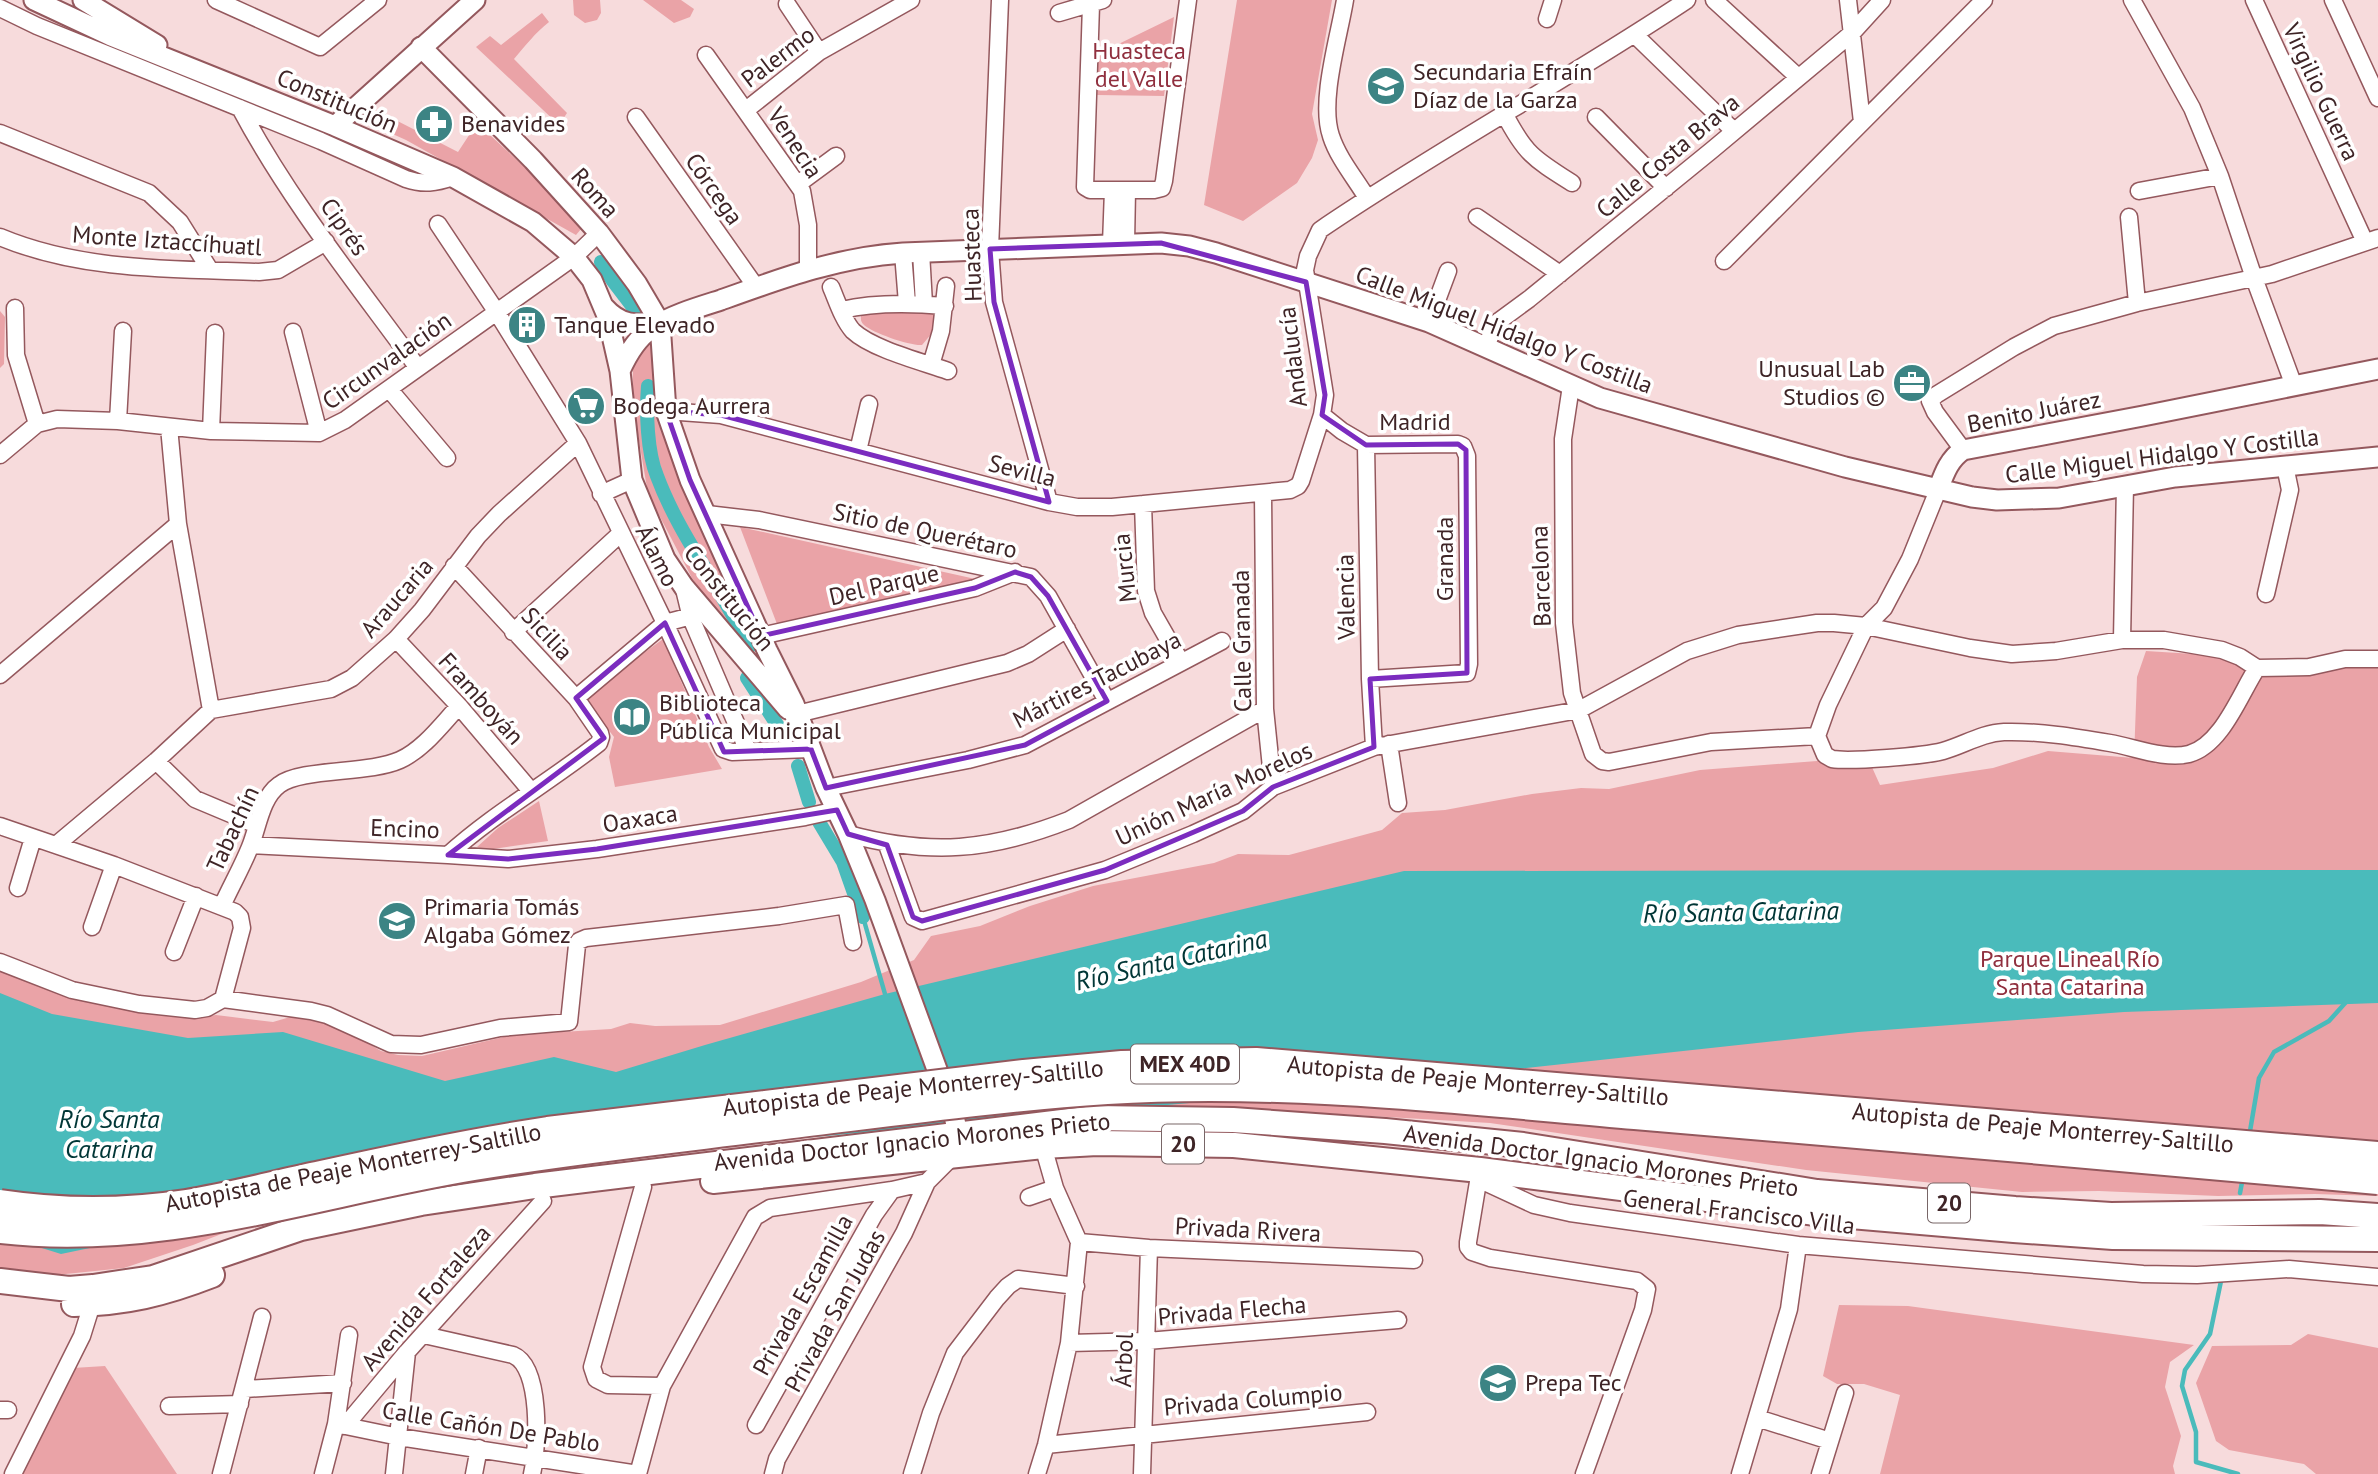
<svg xmlns="http://www.w3.org/2000/svg" width="2378" height="1474" font-family="'PT Sans',sans-serif">
<style>
.green{fill:#eaa3a7}
.water{fill:#4abbbb}
.lines{fill:none;stroke-linecap:round;stroke-linejoin:round}
.stream{stroke:#4abbbb;stroke-width:4.5}
.canal{stroke:#4abbbb;stroke-width:14}
.minor-casing{stroke:#94585d;stroke-width:19}
.tertiary-casing{stroke:#94585d;stroke-width:23}
.primary-casing{stroke:#94585d;stroke-width:28}
.minor{stroke:#fff;stroke-width:16}
.tertiary{stroke:#fff;stroke-width:19}
.primary{stroke:#fff;stroke-width:24}
.motorway-bridge-casing{stroke:#94585d;stroke-width:32;stroke-linecap:butt}
.motorway-bridge{stroke:#fff;stroke-width:28}
.marked{fill:none;stroke:#7b2cbf;stroke-width:5;stroke-linejoin:round}
.labels{text-anchor:middle;stroke-width:7;stroke-linejoin:round;paint-order:stroke}
.shield{fill:#fff;stroke:#786667;stroke-width:2}
.shield-label{font-size:23px;font-weight:bold;fill:#3e2426}
.park-label{font-size:24px;fill:#902f3e;stroke:#fff}
.street-label{font-size:24px;fill:#3e2426;stroke:#fff}
.poi-label{font-size:24px;fill:#3e2426;stroke:#fff;text-anchor:start}
.water-label{font-size:26px;font-style:italic;fill:#003636;stroke:#fff}
</style>
<rect width="100%" height="100%" fill="#f7dbdc"/>
<path class="green" d="M 573,0 L 600,0 L 601,13 L 597,20 L 585,23 L 574,15 Z
M 643,0 L 681,0 L 694,9 L 690,17 L 674,23 Z
M 1237,0 L 1332,0 L 1312,114 L 1318,140 L 1312,158 L 1297,183 L 1243,221 L 1204,205 Z
M 542,13 L 549,22 C 535,33 526,45 514,59 L 567,113 L 559,125 L 476,47 L 490,36 L 501,45 Z
M 1174,17 L 1164,96 L 1097,95 L 1098,54 Z
M 376,110 L 458,152 L 477,123 L 557,197 L 581,229 L 576,235 L 406,140 L 368,123 L 368,114 Z
M 873,308 L 933,313 L 937,319 L 933,332 L 922,345 C 910,346 873,333 864,325 C 860,321 861,319 861,314 Z
M 0,311 L 5,317 L 4,364 L 0,368 Z
M 656,340 L 674,465 L 724,578 L 757,643 L 758,652 L 745,649 L 693,580 L 648,494 L 632,399 L 633,368 L 643,344 Z
M 740,527 L 980,580 L 974,584 L 777,624 Z
M 663,639 L 709,747 L 722,769 L 615,787 L 609,757 L 614,737 L 583,697 Z
M 2146,651 L 2210,655 L 2261,673 L 2349,665 L 2378,667 L 2378,1196 L 2315,1194 L 2218,1196 L 2099,1191 L 2022,1192 L 1806,1170 L 1490,1123 L 1285,1111 L 1179,1109 L 1118,1103 L 637,1150 L 452,1175 L 255,1221 L 193,1245 L 124,1268 L 56,1275 L 0,1270 L 0,968 L 161,1014 L 194,1018 L 216,1015 L 273,1022 L 304,1013 L 356,1036 L 381,1051 L 398,1055 L 422,1056 L 512,1035 L 611,1029 L 630,1023 L 655,1026 L 720,1025 L 861,982 L 914,960 L 931,936 L 980,926 L 1030,906 L 1093,886 L 1214,863 L 1238,854 L 1289,855 L 1382,830 L 1402,813 L 1445,810 L 1532,794 L 1581,788 L 1609,789 L 1700,770 L 1817,761 L 1871,765 L 1880,785 L 1993,768 L 2048,751 L 2134,758 L 2137,677 Z
M 539,801 L 548,841 L 486,850 L 477,847 L 498,828 Z
M 1839,1305 L 1908,1306 L 2194,1345 L 2170,1362 L 2165,1387 L 2181,1436 L 2173,1466 L 2175,1474 L 1880,1474 L 1900,1395 L 1864,1384 L 1837,1384 L 1823,1376 Z
M 2308,1334 L 2378,1348 L 2378,1474 L 2316,1474 L 2304,1464 L 2229,1450 L 2216,1441 L 2196,1383 L 2212,1346 L 2291,1345 Z
M 105,1366 L 177,1474 L 19,1474 L 73,1368 Z"/>
<path class="water" d="M 2378,870 L 2378,1003 L 2124,1012 L 1858,1032 L 1278,1095 L 474,1168 L 61,1254 L 0,1235 L 0,993 L 52,1014 L 188,1038 L 283,1032 L 445,1081 L 554,1057 L 616,1072 L 705,1045 L 885,994 L 1404,871 Z"/>
<g class="lines">
<path class="stream" d="M 863,917 L 885,994
M 2249,1137 L 2259,1078 L 2274,1052 L 2329,1021 L 2347,1001
M 2240,1193 L 2243,1177
M 2221,1281 L 2210,1334 L 2185,1370 L 2182,1386 L 2196,1432 L 2196,1462 L 2238,1474"/>
<path class="canal" d="M 601,262 L 613,281 L 639,315
M 648,386 C 646,412 647,452 657,476 C 680,538 722,588 749,647
M 747,678 L 787,740
M 798,766 L 809,802
M 819,822 L 843,862 L 856,899
M 858,904 L 863,917"/>
<defs>
<path id="minor" d="M 216,0 L 320,47 L 378,0
M 1000,0 L 990,249 L 994,302 L 1049,502
M 1345,0 C 1339,37 1319,101 1331,136 C 1338,158 1355,178 1367,198
M 1714,0 L 1798,77
M 1848,0 L 1862,122
M 2132,0 L 2192,108 L 2220,176 L 2254,278 L 2294,386
M 2254,0 L 2365,242
M 2333,0 L 2378,98
M 787,4 L 819,52
M 1091,5 L 1085,187 L 1090,190 L 1154,190 L 1162,188 L 1164,181 L 1188,0
M 0,8 L 37,26 L 321,141 L 406,179 C 423,185 436,183 453,177
M 1059,13 L 1103,0
M 1547,19 L 1553,0
M 1635,35 L 1734,131
M 706,55 L 802,191 L 808,225 L 808,270
M 240,108 C 289,200 356,283 418,368
M 746,110 L 819,52 L 911,0
M 1504,113 C 1525,154 1534,159 1572,183
M 636,117 L 756,287
M 1596,117 L 1666,188
M 0,133 L 149,193 L 180,222 L 210,270
M 798,184 L 836,156
M 2139,191 L 2220,176
M 1477,217 L 1560,274
M 2129,217 L 2137,303
M 438,224 L 496,311 L 578,443 L 665,623 L 723,749 L 732,752 L 811,749
M 0,237 C 81,271 172,269 259,272 L 278,270 L 326,242
M 1126,243 L 1127,190
M 1111,244 L 1113,190
M 921,252 L 924,304
M 903,253 L 907,303
M 1724,261 L 1984,0
M 831,287 C 837,301 843,320 853,331 C 872,349 923,362 948,371
M 15,308 L 16,355 L 37,424
M 842,310 C 875,302 911,303 945,306
M 1429,322 L 1448,271
M 293,332 L 319,433
M 1486,347 L 1495,324 L 1529,299 L 1712,150 L 1852,33 L 1882,0
M 931,365 L 941,331 L 946,286
M 1571,386 L 1563,439 L 1564,623 L 1572,693 L 1593,754 L 1602,761 L 1609,762 L 1711,742 L 1817,736
M 389,389 L 447,458
M 666,411 L 721,415 L 1049,502 L 1077,507 L 1112,507 L 1290,490 L 1298,486 L 1301,481 L 1322,415
M 118,421 L 123,331
M 169,427 L 178,524 L 211,710
M 211,431 L 215,333
M 1366,445 L 1370,679 L 1374,747
M 1963,450 L 1935,412 L 1930,401 L 1936,395 L 2014,347 L 2054,326 L 2137,303 L 2272,274 L 2378,238
M 858,451 L 869,404
M 0,455 L 37,424 L 57,419 L 118,421 L 211,431 L 319,433 L 345,420 L 574,257 L 599,233
M 1938,490 L 1910,559 L 1884,608 L 1866,626 L 1828,705 L 1817,736 L 1825,755 L 1832,759 C 1851,762 1924,756 1943,751 C 1964,745 1982,733 2004,732 C 2039,731 2075,737 2110,743 C 2134,747 2165,760 2189,754 C 2222,745 2240,694 2257,668
M 601,494 L 632,480
M 1263,494 L 1265,709 L 1273,787
M 1143,504 L 1146,591 L 1153,613 L 1181,662
M 707,514 L 759,520 L 1031,577 L 1048,596 L 1107,701
M 684,589 L 691,618 L 748,751
M 2266,594 L 2290,490 L 2285,466
M 513,632 L 620,534
M 761,636 L 975,588 L 1015,572
M 396,639 L 459,706 L 531,791
M 2122,640 L 2125,485
M 0,675 L 178,524
M 1370,679 L 1467,673 L 1469,664 L 1467,456 L 1463,446 L 1458,444 L 1366,445 L 1342,431 L 1322,415 L 1325,395 L 1305,270 L 1308,256 L 1320,230 C 1439,149 1567,80 1687,0
M 576,698 L 665,623 L 699,614
M 211,710 L 331,689 L 352,678 L 396,639 L 422,610 L 478,536 L 499,514 L 578,443
M 793,715 L 1007,663 L 1028,654 L 1067,629
M 1389,744 L 1398,803
M 156,761 L 195,799 L 257,825
M 826,788 L 968,760 L 1025,745 L 1222,641
M 0,826 L 114,865 L 235,912 L 240,917 L 242,928 L 223,999
M 848,834 C 930,856 990,851 1069,820 L 1265,709
M 56,845 L 156,761 L 211,710
M 251,845 L 448,855 C 494,813 550,782 599,743 L 601,737 L 600,733 L 576,698 L 454,566
M 887,845 L 913,917 L 922,921 L 1105,870 L 1193,834 L 1243,811 L 1273,787 L 1374,747 L 1579,710 L 1687,651 L 1738,635 L 1817,623 L 1834,623 L 1866,626 L 1970,648 L 2012,654 L 2056,651 L 2122,640 L 2164,640 L 2222,650 L 2240,657 L 2257,668 L 2309,667 L 2345,659 L 2378,659
M 448,855 L 508,859 L 597,849 L 805,817 L 837,810
M 18,888 L 33,838
M 222,906 C 231,886 242,867 250,847 C 258,828 261,798 279,785 C 301,768 369,774 400,760 C 424,749 442,724 459,706
M 92,927 L 114,865
M 174,952 L 196,896
M 0,962 L 72,990 L 139,1004 L 195,1010 L 207,1008 L 223,999 L 311,1011 L 327,1015 L 391,1044 L 421,1045 L 500,1028 L 569,1022 L 577,945 L 579,941 L 586,938 L 779,916 L 846,905 L 853,942
M 1480,1170 L 1468,1242 L 1468,1247 L 1472,1252 L 1490,1258 L 1637,1281 L 1647,1289 L 1643,1310 L 1584,1474
M 1478,1179 L 1534,1205 L 1570,1213 L 1798,1245 L 2143,1274 L 2197,1275 L 2289,1269 L 2378,1277
M 643,1187 L 592,1367 L 596,1379 L 608,1385 L 662,1386
M 1029,1197 L 1055,1188
M 1079,1242 L 1149,1248 L 1414,1260
M 424,1335 L 513,1355 C 542,1367 538,1448 532,1474
M 1069,1343 L 1147,1341 L 1398,1320
M 245,1389 L 343,1383
M 169,1406 L 240,1404
M 0,1410 L 8,1410
M 1757,1418 L 1830,1441
M 336,1424 L 399,1437 L 638,1474
M 756,1425 L 874,1215 L 892,1190
M 345,1426 L 407,1352 L 543,1201
M 1046,1445 L 1367,1412
M 13,1474 L 82,1336 L 92,1304
M 221,1474 L 262,1317
M 323,1474 L 336,1424 L 349,1335
M 394,1474 L 407,1352
M 474,1474 L 479,1448
M 638,1474 L 662,1386 L 755,1217 L 770,1208 L 892,1190 L 927,1182 L 953,1156
M 773,1474 L 777,1459 L 904,1233 L 927,1182
M 912,1474 L 931,1413 L 955,1353 L 997,1298 L 1008,1286 L 1018,1279 L 1076,1286
M 1037,1474 L 1046,1445 L 1069,1343 L 1079,1242 L 1055,1188 L 1043,1146
M 1142,1474 L 1149,1248
M 1740,1474 L 1789,1309 L 1798,1245
M 1820,1474 L 1845,1393"/>
<path id="tertiary" d="M 34,0 L 111,36 L 335,126 L 453,177 L 533,222 L 574,257 L 592,280 L 608,318 L 620,371 L 632,480 L 665,559 L 684,587 L 788,709
M 83,0 L 157,45
M 421,47 L 533,160 L 599,233 L 637,284 L 660,323 L 666,411 L 690,480 L 767,650 L 794,704 L 826,788 L 848,834 L 875,900 L 954,1116 L 958,1134 L 955,1147
M 335,126 L 475,0
M 604,307 C 621,326 635,325 660,323
M 620,371 C 627,355 637,338 652,328 C 671,315 699,307 721,300 C 782,278 839,257 903,253 L 1161,243 L 1189,246 L 1216,253 L 1429,322 L 1600,398 L 1845,467 L 1972,497 L 1997,500 L 2059,498 L 2175,477 L 2378,457
M 1938,490 C 1944,474 1949,459 1963,450 L 2143,416 L 2378,369"/>
<path id="primary" d="M 713,1181 L 1043,1146 L 1097,1143 L 1234,1145 L 1480,1170 L 1816,1213 L 2014,1230 L 2113,1237 L 2378,1239
M 0,1281 L 69,1289 L 93,1287 L 153,1278 L 301,1228 L 421,1203 L 535,1186 L 1095,1118 L 1233,1120 L 1385,1131 L 1523,1145 L 1817,1192 L 2015,1209 L 2111,1215 L 2320,1212 L 2378,1216
M 74,1304 C 126,1303 163,1294 212,1275"/>
</defs>
<use href="#minor" class="minor-casing"/>
<use href="#tertiary" class="tertiary-casing"/>
<use href="#primary" class="primary-casing"/>
<use href="#minor" class="minor"/>
<use href="#tertiary" class="tertiary"/>
<use href="#primary" class="primary"/>
<defs>
<path id="motorway-bridge" d="M 0,1204 C 60,1213 126,1213 186,1204 C 230,1197 274,1185 317,1176 C 394,1159 470,1143 548,1131 L 1024,1074 L 1122,1065 L 1256,1062 L 1329,1068 L 2378,1156
M 0,1229 C 161,1248 317,1192 474,1166 C 577,1149 681,1138 784,1125 C 892,1112 999,1097 1107,1090 C 1284,1079 1460,1100 1635,1115 C 1883,1136 2130,1157 2378,1180"/>
</defs>
<use href="#motorway-bridge" class="motorway-bridge-casing"/>
<use href="#motorway-bridge" class="motorway-bridge"/>
</g>
<path class="marked" d="M 1161,243 L 1306,282 L 1325,395 L 1322,415 L 1366,445 L 1458,444 L 1466,450 L 1467,673 L 1370,679 L 1374,747 L 1273,787 L 1243,811 L 1105,870 L 922,921 L 913,917 L 887,845 L 848,834 L 837,810 L 597,849 L 508,859 L 448,855 L 604,738 L 576,698 L 665,623 L 724,752 L 811,749 L 826,788 L 1025,745 L 1107,701 L 1048,596 L 1031,577 L 1015,572 L 975,588 L 761,636 L 690,480 L 666,411 L 721,415 L 1049,502 L 994,302 L 990,249 Z"/>
<defs>
<symbol id="school-disc" viewBox="-11 -11 22 22"><circle r="9.5" fill="#3c8484" stroke="#fff"/><path d="M0-5L7-2L0 1L-7-2ZM-4 1L0 2.5L4 1V4Q0 6-4 4Z" fill="#fff"/></symbol>
<symbol id="pharmacy-disc" viewBox="-11 -11 22 22"><circle r="9.5" fill="#3c8484" stroke="#fff"/><path d="M-2-6h4v4h4v4h-4v4h-4v-4h-4v-4h4Z" fill="#fff"/></symbol>
<symbol id="building-disc" viewBox="-11 -11 22 22"><circle r="9.5" fill="#3c8484" stroke="#fff"/><path d="M-4-6H4V6H1V3H-1V6H-4ZM-2.5-4.3h1.7v1.8h-1.7ZM.8-4.3h1.7v1.8H.8ZM-2.5-1h1.7V.8h-1.7ZM.8-1h1.7V.8H.8Z" fill="#fff"/></symbol>
<symbol id="office-disc" viewBox="-11 -11 22 22"><circle r="9.5" fill="#3c8484" stroke="#fff"/><path d="M-6-3h4V-5.5h4V-3h4V5H-6ZM-1-4.5V-3h2v-1.5ZM-6 0V1H6V0Z" fill="#fff"/></symbol>
<symbol id="supermarket-disc" viewBox="-11 -11 22 22"><circle r="9.5" fill="#3c8484" stroke="#fff"/><path d="M-6-5.5h2.5l.6 2H6L4.5 2H-2.5L-4.4-4H-6ZM-1.5 3.2a1.3 1.3 0 1 0 .1 0ZM3 3.2a1.3 1.3 0 1 0 .1 0Z" fill="#fff"/></symbol>
<symbol id="library-disc" viewBox="-11 -11 22 22"><circle r="9.5" fill="#3c8484" stroke="#fff"/><path d="M-6-4Q-3-5.5-.7-3.5V5Q-3 3-6 4ZM6-4Q3-5.5 .7-3.5V5Q3 3 6 4Z" fill="#fff"/></symbol>
</defs>
<g fill-rule="evenodd">
<use href="#school-disc" x="1364" y="64" width="44" height="44"/>
<use href="#pharmacy-disc" x="412" y="102" width="44" height="44"/>
<use href="#building-disc" x="505" y="303" width="44" height="44"/>
<use href="#office-disc" x="1890" y="361" width="44" height="44"/>
<use href="#supermarket-disc" x="564" y="384" width="44" height="44"/>
<use href="#library-disc" x="610" y="695" width="44" height="44"/>
<use href="#school-disc" x="375" y="899" width="44" height="44"/>
<use href="#school-disc" x="1476" y="1361" width="44" height="44"/>
</g>
<g class="labels">
<g class="shield">
<rect x="1131" y="1044.5" width="108" height="39" rx="5"/>
<rect x="1162" y="1124.5" width="42" height="39" rx="5"/>
<rect x="1928" y="1183.5" width="42" height="39" rx="5"/>
</g>
<g class="shield-label">
<text x="1185" y="1072">MEX 40D</text>
<text x="1183" y="1152">20</text>
<text x="1949" y="1211">20</text>
</g>
<g class="park-label">
<text x="1139" y="59">Huasteca<tspan x="1139" dy="28">del Valle</tspan></text>
<text x="2070" y="967">Parque Lineal Río<tspan x="2070" dy="28">Santa Catarina</tspan></text>
</g>
<g class="street-label">
<text transform="translate(778 57) rotate(-37)" y="8">Palermo</text>
<text transform="translate(2321 92) rotate(65)" y="8">Virgilio Guerra</text>
<text transform="translate(337 101) rotate(23)" y="8">Constitución</text>
<text transform="translate(795 143) rotate(57)" y="8">Venecia</text>
<text transform="translate(1668 156) rotate(-40)" y="8">Calle Costa Brava</text>
<text transform="translate(714 189) rotate(55)" y="8">Córcega</text>
<text transform="translate(595 193) rotate(48)" y="8">Roma</text>
<text transform="translate(344 227) rotate(55)" y="8">Ciprés</text>
<text transform="translate(167 241) rotate(4)" y="8">Monte Iztaccíhuatl</text>
<text transform="translate(972 255) rotate(-92)" y="8">Huasteca</text>
<text transform="translate(1504 330) rotate(21)" y="8">Calle Miguel Hidalgo Y Costilla</text>
<text transform="translate(1293 357) rotate(-97)" y="8">Andalucía</text>
<text transform="translate(387 361) rotate(-35)" y="8">Circunvalación</text>
<text transform="translate(2034 412) rotate(-11)" y="8">Benito Juárez</text>
<text x="1415" y="430">Madrid</text>
<text transform="translate(2162 456) rotate(-7)" y="8">Calle Miguel Hidalgo Y Costilla</text>
<text transform="translate(1022 471) rotate(14)" y="8">Sevilla</text>
<text transform="translate(925 531) rotate(12)" y="8">Sitio de Querétaro</text>
<text transform="translate(657 556) rotate(63)" y="8">Álamo</text>
<text transform="translate(1445 559) rotate(-90)" y="8">Granada</text>
<text transform="translate(1125 568) rotate(-96)" y="8">Murcia</text>
<text transform="translate(1541 576) rotate(-92)" y="8">Barcelona</text>
<text transform="translate(884 585) rotate(-13)" y="8">Del Parque</text>
<text transform="translate(1346 597) rotate(-91)" y="8">Valencia</text>
<text transform="translate(397 598) rotate(-49)" y="8">Araucaria</text>
<text transform="translate(729 598) rotate(51)" y="8">Constitución</text>
<text transform="translate(547 634) rotate(47)" y="8">Sicilia</text>
<text transform="translate(1242 641) rotate(-91)" y="8">Calle Granada</text>
<text transform="translate(1097 680) rotate(-27)" y="8">Mártires Tacubaya</text>
<text transform="translate(481 699) rotate(48)" y="8">Framboyán</text>
<text transform="translate(1214 794) rotate(-25)" y="8">Unión María Morelos</text>
<text transform="translate(640 819) rotate(-9)" y="8">Oaxaca</text>
<text transform="translate(233 829) rotate(-65)" y="8">Tabachín</text>
<text transform="translate(405 829) rotate(2)" y="8">Encino</text>
<text transform="translate(1478 1081) rotate(5)" y="8">Autopista de Peaje Monterrey-Saltillo</text>
<text transform="translate(913 1088) rotate(-6)" y="8">Autopista de Peaje Monterrey-Saltillo</text>
<text transform="translate(2043 1128) rotate(5)" y="8">Autopista de Peaje Monterrey-Saltillo</text>
<text transform="translate(912 1142) rotate(-6)" y="8">Avenida Doctor Ignacio Morones Prieto</text>
<text transform="translate(1601 1161) rotate(8)" y="8">Avenida Doctor Ignacio Morones Prieto</text>
<text transform="translate(353 1168) rotate(-11)" y="8">Autopista de Peaje Monterrey-Saltillo</text>
<text transform="translate(1739 1212) rotate(7)" y="8">General Francisco Villa</text>
<text transform="translate(1248 1230) rotate(3)" y="8">Privada Rivera</text>
<text transform="translate(803 1295) rotate(-61)" y="8">Privada Escamilla</text>
<text transform="translate(426 1298) rotate(-49)" y="8">Avenida Fortaleza</text>
<text transform="translate(835 1311) rotate(-61)" y="8">Privada San Judas</text>
<text transform="translate(1232 1311) rotate(-5)" y="8">Privada Flecha</text>
<text transform="translate(1124 1360) rotate(-88)" y="8">Árbol</text>
<text transform="translate(1253 1400) rotate(-5)" y="8">Privada Columpio</text>
<text transform="translate(491 1427) rotate(9)" y="8">Calle Cañón De Pablo</text>
</g>
<g class="poi-label">
<text x="1413" y="80">Secundaria Efraín<tspan x="1413" dy="28">Díaz de la Garza</tspan></text>
<text x="461" y="132">Benavides</text>
<text x="554" y="333">Tanque Elevado</text>
<text x="1885" y="377" text-anchor="end">Unusual Lab<tspan x="1885" dy="28">Studios ©</tspan></text>
<text x="613" y="414">Bodega Aurrera</text>
<text x="659" y="711">Biblioteca<tspan x="659" dy="28">Pública Municipal</tspan></text>
<text x="424" y="915">Primaria Tomás<tspan x="424" dy="28">Algaba Gómez</tspan></text>
<text x="1525" y="1391">Prepa Tec</text>
</g>
<g class="water-label">
<text transform="translate(1741 912) rotate(-1)" y="9">Río Santa Catarina</text>
<text transform="translate(1171 960) rotate(-13)" y="9">Río Santa Catarina</text>
<text x="109" y="1128">Río Santa<tspan x="109" dy="30">Catarina</tspan></text>
</g>
</g>
</svg>
